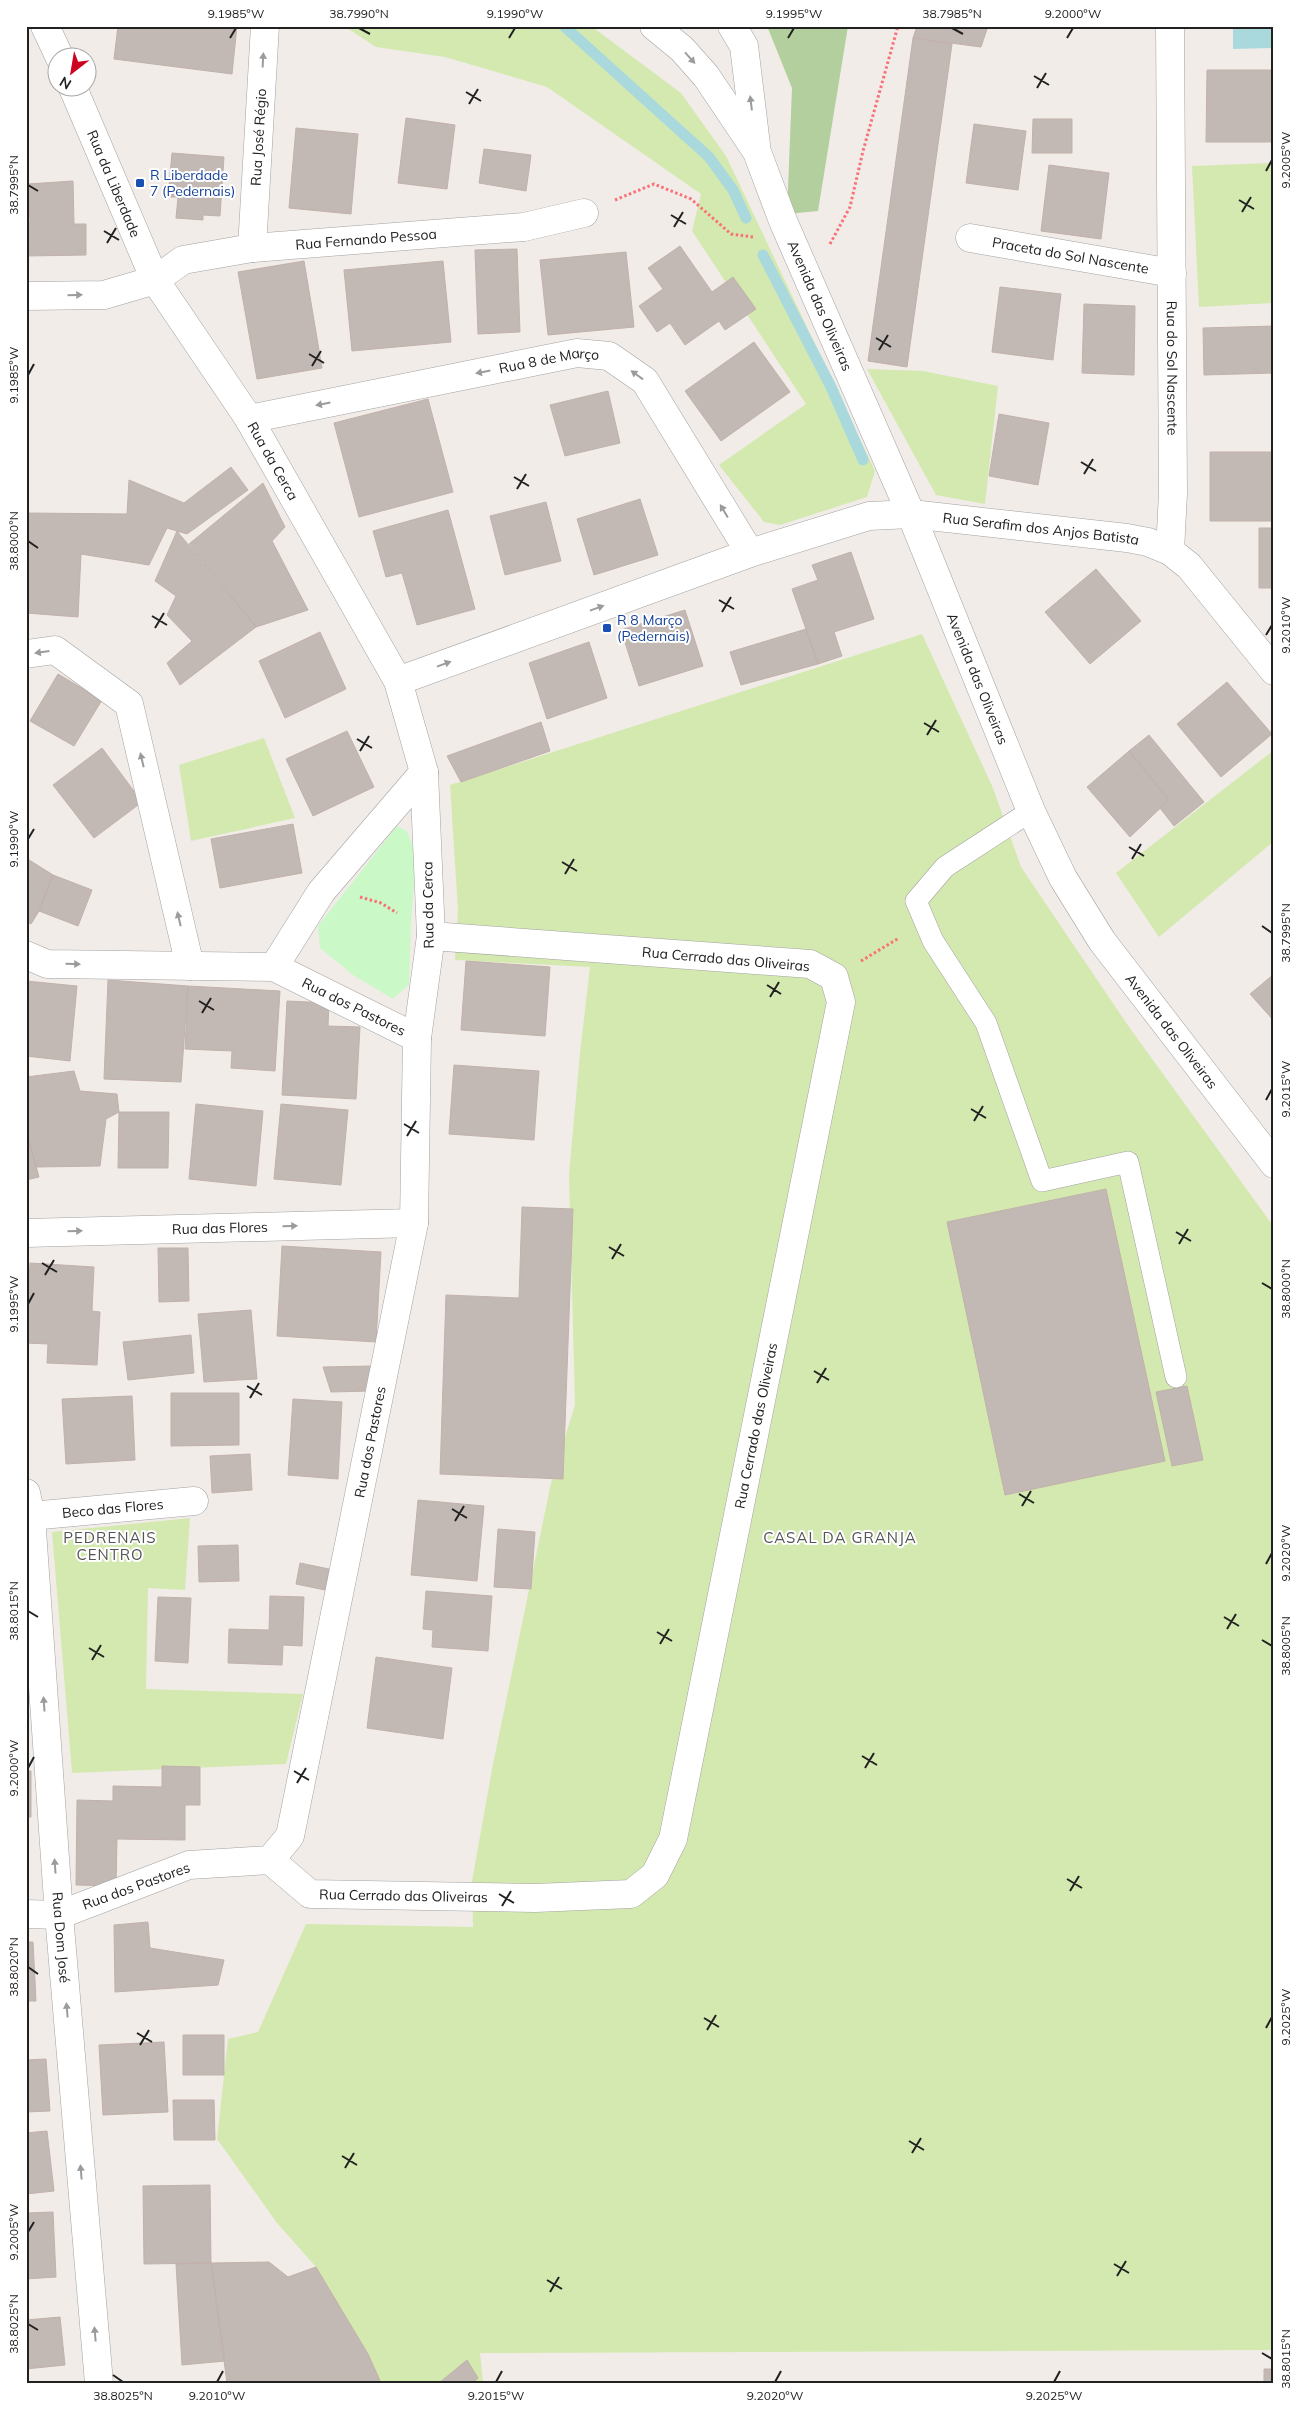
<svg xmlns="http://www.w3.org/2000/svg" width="1300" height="2409" font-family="Mulish,sans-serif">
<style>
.grass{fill:#d4e9af}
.forest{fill:#b3cf9d}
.park{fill:#caf9c7}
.water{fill:#a9d9dd}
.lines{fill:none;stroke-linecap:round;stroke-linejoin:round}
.stream{stroke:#a9d9dd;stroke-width:11}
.building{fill:#c2b8b4;stroke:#c2b1aa}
.service-casing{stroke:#a2a2a2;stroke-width:22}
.minor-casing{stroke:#a2a2a2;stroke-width:29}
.tertiary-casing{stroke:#a2a2a2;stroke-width:29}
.path{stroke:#f77277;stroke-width:3;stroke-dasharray:2.5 2.5;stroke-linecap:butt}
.service{stroke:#fff;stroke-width:21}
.minor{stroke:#fff;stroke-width:28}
.tertiary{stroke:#fff;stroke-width:28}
.oneway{fill:#9b9b9b}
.ticks{fill:none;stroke:#212121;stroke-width:2}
.transit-dot{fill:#1a4fb4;stroke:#fff;stroke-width:2}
.labels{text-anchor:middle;stroke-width:4;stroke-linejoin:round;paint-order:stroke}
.street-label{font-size:14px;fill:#212121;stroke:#fff}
.transit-label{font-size:14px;fill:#164399;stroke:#fff;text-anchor:start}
.neighbourhood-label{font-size:15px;letter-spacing:1px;fill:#545454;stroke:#fff}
.neatline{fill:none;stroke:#212121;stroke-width:2}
.ticks-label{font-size:12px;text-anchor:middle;fill:#212121}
</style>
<rect width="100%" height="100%" fill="#f1ece8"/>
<path class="grass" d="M 344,26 L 591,26 L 681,93 L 726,156 L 875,471 L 867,497 L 780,525 L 764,522 L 719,465 L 806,404 L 692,231 L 701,194 L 547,87 L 445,57 L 376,47 Z
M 1274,163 L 1274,303 L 1199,307 L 1192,166 Z
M 867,369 L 923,371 L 998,386 L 985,504 L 936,495 Z
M 922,634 L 993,788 L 1021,867 L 1129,1027 L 1274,1227 L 1274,2350 L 480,2353 L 483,2383 L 380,2383 L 368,2354 L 316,2267 L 277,2223 L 217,2139 L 228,2039 L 258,2032 L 306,1924 L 473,1927 L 472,1881 L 492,1769 L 551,1483 L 575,1405 L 569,1174 L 580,1053 L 590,967 L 455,960 L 458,910 L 450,785 Z
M 264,738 L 295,818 L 191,841 L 179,765 Z
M 1274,750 L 1274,841 L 1159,937 L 1116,873 Z
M 190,1518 L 185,1590 L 148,1588 L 146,1689 L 303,1694 L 286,1764 L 72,1773 L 52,1532 Z"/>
<path class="forest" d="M 767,26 L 848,26 L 818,211 L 787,214 L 792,88 Z"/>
<path class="park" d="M 397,826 L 407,831 L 416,856 L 411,922 L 409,984 L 393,999 L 353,975 L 320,948 L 318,926 Z"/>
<path class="water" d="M 1274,27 L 1274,48 L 1233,49 L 1233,28 Z"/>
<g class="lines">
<path class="stream" d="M 564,26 L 709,157 L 733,190 L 746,218
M 763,255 L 831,387 L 863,460"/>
</g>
<path class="building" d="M 118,26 L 237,26 L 232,74 L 114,59 Z
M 917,26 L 988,26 L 981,47 L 913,38 Z
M 913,38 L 952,44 L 907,367 L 868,361 Z
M 1207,70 L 1274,70 L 1274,142 L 1206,142 Z
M 406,118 L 455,125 L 447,189 L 398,183 Z
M 1033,119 L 1072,119 L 1072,153 L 1032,153 Z
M 974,124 L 1026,131 L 1018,190 L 966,183 Z
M 296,128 L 358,134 L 351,214 L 289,208 Z
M 484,149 L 531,155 L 526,191 L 479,183 Z
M 172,153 L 224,157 L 220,216 L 203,215 L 203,220 L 176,218 L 178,197 L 168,197 Z
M 1049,165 L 1109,173 L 1101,239 L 1041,231 Z
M 73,181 L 74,224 L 86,224 L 86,255 L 26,256 L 26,223 L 30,223 L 28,184 Z
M 680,246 L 712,292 L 733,277 L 756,309 L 725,330 L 719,321 L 685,345 L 670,323 L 657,332 L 639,306 L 663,289 L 648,268 Z
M 517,249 L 520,332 L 478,334 L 475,250 Z
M 626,252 L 634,327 L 548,335 L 540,260 Z
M 304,261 L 322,368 L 257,379 L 238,272 Z
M 443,261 L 451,342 L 352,351 L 344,270 Z
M 1000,287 L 1061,294 L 1053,360 L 992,352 Z
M 1084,304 L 1135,306 L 1134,375 L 1082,373 Z
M 1274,326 L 1274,373 L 1204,375 L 1203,328 Z
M 754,342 L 790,392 L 721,441 L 685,391 Z
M 608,391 L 620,443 L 565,456 L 550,405 Z
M 428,399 L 453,492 L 359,517 L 334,423 Z
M 999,414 L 1049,423 L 1038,485 L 989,476 Z
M 1210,452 L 1274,452 L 1274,521 L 1210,521 Z
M 231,467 L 248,490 L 187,534 L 167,528 L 149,565 L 81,554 L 78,617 L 26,613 L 26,513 L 127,514 L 129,480 L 184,503 Z
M 263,483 L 285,527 L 272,541 L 308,610 L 256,627 L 189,544 Z
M 640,499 L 658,555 L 594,575 L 577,519 Z
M 546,502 L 561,561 L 505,575 L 490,516 Z
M 448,510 L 475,609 L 417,625 L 402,573 L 386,577 L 373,531 Z
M 1259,528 L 1274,528 L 1274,588 L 1259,588 Z
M 177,531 L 256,627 L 180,685 L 167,663 L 192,641 L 167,615 L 176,596 L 155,581 Z
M 851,552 L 874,619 L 834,632 L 842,656 L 818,664 L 792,589 L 818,580 L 812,565 Z
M 1096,569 L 1141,621 L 1090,664 L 1045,612 Z
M 685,610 L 703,666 L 639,686 L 621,630 Z
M 806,629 L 818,664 L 741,685 L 730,652 Z
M 320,632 L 346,689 L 285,718 L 259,661 Z
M 589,642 L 607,698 L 547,719 L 529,663 Z
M 58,674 L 102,700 L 74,746 L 30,721 Z
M 1227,682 L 1272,734 L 1221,777 L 1177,724 Z
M 541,722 L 550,751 L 461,782 L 447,756 Z
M 347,731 L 374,787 L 313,816 L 286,759 Z
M 1149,735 L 1204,802 L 1174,826 L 1160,808 L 1169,800 L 1129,751 Z
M 102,748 L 142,802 L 94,838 L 53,785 Z
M 1129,751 L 1169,800 L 1130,837 L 1087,787 Z
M 293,824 L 302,873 L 220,888 L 211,839 Z
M 26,858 L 53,875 L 39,911 L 31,924 L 26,921 Z
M 53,875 L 92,890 L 78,926 L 39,911 Z
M 466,961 L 550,967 L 545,1036 L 461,1030 Z
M 1274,974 L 1274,1021 L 1250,994 Z
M 108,980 L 188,986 L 181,1082 L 104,1079 Z
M 26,981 L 77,986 L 70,1061 L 26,1056 Z
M 188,986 L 280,991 L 275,1071 L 231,1068 L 232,1051 L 185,1049 Z
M 287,1001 L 329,1003 L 328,1026 L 360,1027 L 356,1099 L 282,1095 Z
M 454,1065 L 539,1071 L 534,1140 L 449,1134 Z
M 74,1071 L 80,1091 L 117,1094 L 119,1112 L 106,1119 L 100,1166 L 36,1167 L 26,1130 L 26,1077 Z
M 196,1104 L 263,1111 L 256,1186 L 189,1179 Z
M 281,1104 L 348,1110 L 341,1185 L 274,1179 Z
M 119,1112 L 169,1112 L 168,1168 L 118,1168 Z
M 26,1130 L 39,1177 L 26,1180 Z
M 1106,1189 L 1165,1461 L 1005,1495 L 947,1222 Z
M 522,1207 L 573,1209 L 563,1479 L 440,1474 L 446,1295 L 519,1298 Z
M 282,1246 L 381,1252 L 376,1342 L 277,1336 Z
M 158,1248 L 188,1248 L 189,1301 L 159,1302 Z
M 30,1263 L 94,1267 L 92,1311 L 100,1312 L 97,1365 L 47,1363 L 48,1344 L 26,1343 Z
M 251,1310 L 257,1379 L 204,1382 L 198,1314 Z
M 191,1335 L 194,1373 L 128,1380 L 123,1342 Z
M 371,1366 L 371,1391 L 331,1392 L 323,1367 Z
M 1187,1386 L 1203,1460 L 1172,1466 L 1156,1392 Z
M 171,1393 L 239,1393 L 239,1445 L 171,1446 Z
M 132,1396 L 135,1460 L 66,1464 L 62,1399 Z
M 293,1399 L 342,1402 L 338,1479 L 288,1475 Z
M 250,1454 L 252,1490 L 212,1493 L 210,1456 Z
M 418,1500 L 484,1506 L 477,1581 L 411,1575 Z
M 498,1529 L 535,1532 L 531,1589 L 494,1587 Z
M 238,1545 L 239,1581 L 199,1582 L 198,1546 Z
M 300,1563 L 329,1569 L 325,1590 L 296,1584 Z
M 426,1591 L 492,1596 L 488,1651 L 432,1647 L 433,1630 L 423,1629 Z
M 270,1596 L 304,1597 L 302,1646 L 283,1645 L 282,1665 L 228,1663 L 229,1629 L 269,1630 Z
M 158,1597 L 191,1598 L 188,1663 L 155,1661 Z
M 376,1657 L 452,1668 L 443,1739 L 367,1728 Z
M 162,1766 L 200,1767 L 200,1805 L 185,1805 L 185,1840 L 117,1839 L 116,1886 L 76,1885 L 77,1800 L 113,1801 L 113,1786 L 162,1787 Z
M 26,1771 L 31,1771 L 31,1817 L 26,1817 Z
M 148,1922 L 150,1948 L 224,1960 L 218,1985 L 115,1992 L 114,1925 Z
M 26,1942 L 33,1942 L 36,2001 L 26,2001 Z
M 183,2035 L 224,2035 L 224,2075 L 183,2075 Z
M 164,2042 L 168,2112 L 103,2115 L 99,2045 Z
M 46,2059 L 50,2111 L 26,2112 L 26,2060 Z
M 173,2100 L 214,2100 L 215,2140 L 174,2140 Z
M 47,2131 L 54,2191 L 26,2194 L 26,2133 Z
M 210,2185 L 211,2263 L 144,2264 L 143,2186 Z
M 53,2212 L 56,2277 L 26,2279 L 26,2213 Z
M 269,2262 L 288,2277 L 316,2267 L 368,2354 L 381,2383 L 227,2383 L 211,2263 Z
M 211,2263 L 225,2361 L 182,2365 L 176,2264 Z
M 60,2317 L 65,2365 L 26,2369 L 26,2320 Z
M 467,2360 L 478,2378 L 473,2383 L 439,2383 Z
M 1264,2369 L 1274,2369 L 1274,2383 L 1264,2383 Z"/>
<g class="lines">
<defs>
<path id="service" d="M 1031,811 L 945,867 L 916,901 L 933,941 L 986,1023 L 1042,1181 L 1128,1162 L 1176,1377"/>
<g id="minor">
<path d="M 45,26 L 60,58"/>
<path id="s1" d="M 1170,26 L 1173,493 L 1170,551"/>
<path id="s2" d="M 73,88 L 155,280 L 249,419 L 398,681 L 424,772 L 321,892 L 274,967"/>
<path id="s3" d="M 970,238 L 1172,273"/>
<path id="s4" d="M 252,248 L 265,26"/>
<path id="s5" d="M 26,296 L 104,295 L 155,280 L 183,260 L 252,248 L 524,227 L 584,213"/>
<path id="s6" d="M 249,419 L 577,353 L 609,356 L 645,381 L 750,553"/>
<path d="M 26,654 L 55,650 L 129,704 L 190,966"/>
<path id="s7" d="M 398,681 L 750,553 L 869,516 L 911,514 L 1127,538 L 1148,542 L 1170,551 L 1189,566 L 1274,671"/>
<path id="s8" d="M 26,955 L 47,964 L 274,967 L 417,1038 L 414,1223 L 290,1836 L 270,1860 L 189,1865 L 59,1915 L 26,1914"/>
<path d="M 417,1038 L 431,936 L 424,772"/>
<path id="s9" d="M 26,1233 L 414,1223"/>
<path id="s10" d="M 26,1493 L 31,1516 L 59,1915 L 99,2383"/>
<path id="s11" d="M 31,1516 L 194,1501"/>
<path id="s12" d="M 270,1860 L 310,1894 L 535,1898 L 631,1894 L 655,1875 L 673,1839 L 841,1002 L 834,977 L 810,964 L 431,936"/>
</g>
<g id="tertiary">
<path id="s13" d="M 654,26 L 682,49 L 706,76 L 757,152 L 783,221 L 911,514 L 1031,811 L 1063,878 L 1102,941 L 1274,1164"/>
<path d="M 732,26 L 744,46 L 756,145"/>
</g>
</defs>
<use href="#service" class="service-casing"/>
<use href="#minor" class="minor-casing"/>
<use href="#tertiary" class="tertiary-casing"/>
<path class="path" d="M 615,200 L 654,184 L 691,199 L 731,234 L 753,237
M 830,244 L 850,207 L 863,151 L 898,26
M 360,897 L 381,903 L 397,913
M 861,961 L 899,938"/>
<use href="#service" class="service"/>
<use href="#minor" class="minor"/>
<use href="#tertiary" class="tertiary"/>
</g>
<defs><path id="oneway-solid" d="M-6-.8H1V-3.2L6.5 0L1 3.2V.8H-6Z" transform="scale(1.25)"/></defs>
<g class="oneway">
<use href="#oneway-solid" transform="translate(690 58) rotate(48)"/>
<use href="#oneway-solid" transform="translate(263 60) rotate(-87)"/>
<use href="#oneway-solid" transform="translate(751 103) rotate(-97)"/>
<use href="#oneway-solid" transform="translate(75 295) rotate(-1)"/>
<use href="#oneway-solid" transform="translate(483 372) rotate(169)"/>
<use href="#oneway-solid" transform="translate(637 375) rotate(-144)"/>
<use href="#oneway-solid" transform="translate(323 404) rotate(169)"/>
<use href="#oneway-solid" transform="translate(724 511) rotate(-121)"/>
<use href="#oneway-solid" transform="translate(597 608) rotate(-20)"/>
<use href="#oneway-solid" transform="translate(42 652) rotate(172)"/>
<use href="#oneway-solid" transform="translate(444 664) rotate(-20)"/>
<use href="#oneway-solid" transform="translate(142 760) rotate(-103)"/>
<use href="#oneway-solid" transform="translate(179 919) rotate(-103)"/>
<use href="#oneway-solid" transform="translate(73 964) rotate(1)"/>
<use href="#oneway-solid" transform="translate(290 1226) rotate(-1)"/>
<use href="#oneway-solid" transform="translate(75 1231) rotate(-1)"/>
<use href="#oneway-solid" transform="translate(44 1704) rotate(-94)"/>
<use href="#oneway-solid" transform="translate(55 1866) rotate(-94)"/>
<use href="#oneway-solid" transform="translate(67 2010) rotate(-95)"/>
<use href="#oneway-solid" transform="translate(81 2172) rotate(-95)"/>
<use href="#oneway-solid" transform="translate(95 2334) rotate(-95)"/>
</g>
<path class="ticks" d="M 359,28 L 370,34M 952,28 L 963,34M 230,38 L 236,28M 509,38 L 515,28M 788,38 L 794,28M 1067,38 L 1073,28M 1034,76 L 1049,85M 1037,88 L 1046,73M 466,92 L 481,101M 469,104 L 478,89M 1266,171 L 1272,160M 28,185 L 38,191M 1239,200 L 1254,209M 1242,212 L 1251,197M 671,215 L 686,224M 674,227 L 683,212M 104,231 L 119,240M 107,243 L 116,228M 876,338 L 891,347M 879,350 L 888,335M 309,354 L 324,363M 312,366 L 321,351M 28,375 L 34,364M 1081,462 L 1096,471M 1084,474 L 1093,459M 514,477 L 529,486M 517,489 L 526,474M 28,541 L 38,548M 719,600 L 734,609M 722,612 L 731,597M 152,616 L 167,625M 155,628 L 164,613M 1266,635 L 1272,625M 924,723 L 939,732M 927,735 L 936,720M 357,739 L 372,748M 360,751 L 369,736M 28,839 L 34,829M 1129,847 L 1144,856M 1132,859 L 1141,844M 562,862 L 577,871M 565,874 L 574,859M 1262,926 L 1272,933M 767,985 L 781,994M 770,997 L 779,982M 199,1001 L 214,1010M 202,1013 L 211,998M 1266,1100 L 1272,1089M 971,1109 L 986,1118M 974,1121 L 983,1106M 404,1124 L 419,1133M 407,1136 L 416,1121M 1176,1232 L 1191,1241M 1179,1244 L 1188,1229M 609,1247 L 624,1256M 612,1259 L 621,1244M 42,1263 L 57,1272M 45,1275 L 54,1260M 1262,1283 L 1272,1289M 28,1304 L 34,1293M 814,1371 L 829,1380M 817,1383 L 826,1368M 247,1386 L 262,1395M 250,1398 L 259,1383M 1019,1494 L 1034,1503M 1022,1506 L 1031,1491M 452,1509 L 467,1518M 455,1521 L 464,1506M 1266,1564 L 1272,1553M 28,1611 L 38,1617M 1224,1617 L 1239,1626M 1227,1629 L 1236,1614M 657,1632 L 672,1641M 1262,1640 L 1272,1646M 660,1644 L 669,1629M 89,1648 L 104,1657M 92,1660 L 101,1645M 862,1756 L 877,1765M 28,1768 L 34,1757M 865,1768 L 874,1753M 294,1771 L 309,1780M 297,1783 L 306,1768M 1067,1879 L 1082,1888M 1070,1891 L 1079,1876M 499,1894 L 514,1903M 502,1906 L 511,1891M 28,1967 L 38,1974M 704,2018 L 719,2027M 1266,2028 L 1272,2017M 707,2030 L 716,2015M 137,2033 L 152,2042M 140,2045 L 149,2030M 909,2141 L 924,2150M 912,2153 L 921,2138M 342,2156 L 357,2165M 345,2168 L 354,2153M 28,2232 L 34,2222M 1114,2264 L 1129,2273M 1117,2276 L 1126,2261M 547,2280 L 562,2289M 550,2292 L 559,2277M 28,2324 L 38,2330M 1262,2353 L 1272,2359M 113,2375 L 123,2382M 217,2382 L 223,2371M 496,2382 L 502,2371M 775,2382 L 781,2371M 1054,2382 L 1060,2371"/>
<g class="transit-dot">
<rect x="135" y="178" width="10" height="10" rx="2.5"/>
<rect x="602" y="623" width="10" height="10" rx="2.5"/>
</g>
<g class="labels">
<g class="street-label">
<text dy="5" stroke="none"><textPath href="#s4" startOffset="111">Rua José Régio</textPath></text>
<text dy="5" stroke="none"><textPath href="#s2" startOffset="104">Rua da Liberdade</textPath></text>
<text dy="5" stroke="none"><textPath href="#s5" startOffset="350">Rua Fernando Pessoa</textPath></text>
<text dy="5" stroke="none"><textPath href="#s3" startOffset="102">Praceta do Sol Nascente</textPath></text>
<text dy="5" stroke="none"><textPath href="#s13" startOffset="330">Avenida das Oliveiras</textPath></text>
<text dy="5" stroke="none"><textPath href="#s6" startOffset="306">Rua 8 de Março</textPath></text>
<text dy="5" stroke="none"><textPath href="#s1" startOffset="342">Rua do Sol Nascente</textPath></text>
<text dy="5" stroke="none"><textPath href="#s2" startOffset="425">Rua da Cerca</textPath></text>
<text dy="5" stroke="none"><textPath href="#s7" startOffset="672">Rua Serafim dos Anjos Batista</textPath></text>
<text dy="5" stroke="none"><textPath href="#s13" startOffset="735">Avenida das Oliveiras</textPath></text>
<text transform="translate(428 905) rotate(-91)" y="5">Rua da Cerca</text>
<text transform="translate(726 959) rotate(5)" y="5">Rua Cerrado das Oliveiras</text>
<text dy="5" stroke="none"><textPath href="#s8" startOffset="339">Rua dos Pastores</textPath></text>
<text dy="5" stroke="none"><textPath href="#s13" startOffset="1140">Avenida das Oliveiras</textPath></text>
<text dy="5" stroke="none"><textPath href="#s9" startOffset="194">Rua das Flores</textPath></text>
<text dy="5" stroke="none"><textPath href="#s12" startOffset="866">Rua Cerrado das Oliveiras</textPath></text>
<text transform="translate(370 1442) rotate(-79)" y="5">Rua dos Pastores</text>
<text dy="5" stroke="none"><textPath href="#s11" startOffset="82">Beco das Flores</textPath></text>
<text transform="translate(136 1886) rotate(-20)" y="5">Rua dos Pastores</text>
<text dy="5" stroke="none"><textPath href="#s12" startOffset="146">Rua Cerrado das Oliveiras</textPath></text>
<text dy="5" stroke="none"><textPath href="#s10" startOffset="446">Rua Dom José</textPath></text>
</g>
<g class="transit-label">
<text x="150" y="180">R Liberdade<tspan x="150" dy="16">7 (Pedernais)</tspan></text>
<text x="617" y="625">R 8 Março<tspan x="617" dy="16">(Pedernais)</tspan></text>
</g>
<g class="neighbourhood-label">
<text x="110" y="1543">PEDRENAIS<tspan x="110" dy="17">CENTRO</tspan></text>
<text x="840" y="1543">CASAL DA GRANJA</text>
</g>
</g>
<rect width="1300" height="2409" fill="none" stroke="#ffffff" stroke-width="55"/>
<g transform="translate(72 72) rotate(211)"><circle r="24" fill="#ffffff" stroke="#a6a6a6"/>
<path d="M0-4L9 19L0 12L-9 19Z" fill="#cd0420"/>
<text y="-8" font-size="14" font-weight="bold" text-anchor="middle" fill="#212121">N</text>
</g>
<rect x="28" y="28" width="1244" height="2354" class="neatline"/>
<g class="ticks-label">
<text x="236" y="18">9.1985°W</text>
<text x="359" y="18">38.7990°N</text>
<text x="515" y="18">9.1990°W</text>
<text x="794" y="18">9.1995°W</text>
<text x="952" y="18">38.7985°N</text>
<text x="1073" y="18">9.2000°W</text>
<text transform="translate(1286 160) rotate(-90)" y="4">9.2005°W</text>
<text transform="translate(14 185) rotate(-90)" y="4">38.7995°N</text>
<text transform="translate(14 375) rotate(-90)" y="4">9.1985°W</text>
<text transform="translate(14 541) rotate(-90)" y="4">38.8000°N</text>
<text transform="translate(1286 625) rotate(-90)" y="4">9.2010°W</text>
<text transform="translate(14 839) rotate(-90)" y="4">9.1990°W</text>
<text transform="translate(1286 933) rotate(-90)" y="4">38.7995°N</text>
<text transform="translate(1286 1089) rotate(-90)" y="4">9.2015°W</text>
<text transform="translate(1286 1289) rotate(-90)" y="4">38.8000°N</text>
<text transform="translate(14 1304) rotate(-90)" y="4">9.1995°W</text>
<text transform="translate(1286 1553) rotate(-90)" y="4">9.2020°W</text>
<text transform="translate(14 1611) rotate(-90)" y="4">38.8015°N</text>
<text transform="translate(1286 1646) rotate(-90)" y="4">38.8005°N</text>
<text transform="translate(14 1768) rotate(-90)" y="4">9.2000°W</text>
<text transform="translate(14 1967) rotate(-90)" y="4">38.8020°N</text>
<text transform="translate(1286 2017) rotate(-90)" y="4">9.2025°W</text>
<text transform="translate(14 2232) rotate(-90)" y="4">9.2005°W</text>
<text transform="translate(14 2324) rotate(-90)" y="4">38.8025°N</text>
<text transform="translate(1286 2359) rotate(-90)" y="4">38.8015°N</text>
<text x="123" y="2400">38.8025°N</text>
<text x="217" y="2400">9.2010°W</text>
<text x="496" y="2400">9.2015°W</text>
<text x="775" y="2400">9.2020°W</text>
<text x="1054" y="2400">9.2025°W</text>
</g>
</svg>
